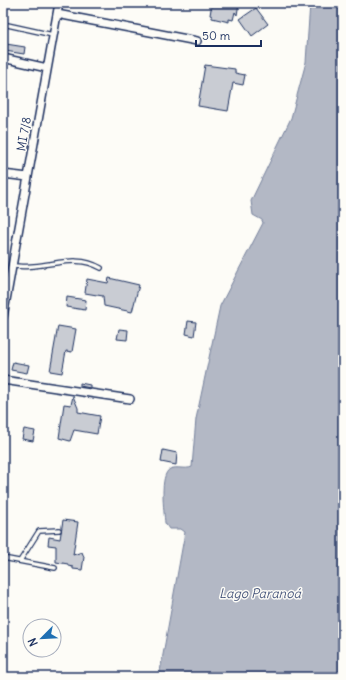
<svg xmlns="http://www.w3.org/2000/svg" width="346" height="680" font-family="Delius,sans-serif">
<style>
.water{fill:#b3b8c5;stroke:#76819c}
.building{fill:#c9ccd3;stroke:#1b2f5e}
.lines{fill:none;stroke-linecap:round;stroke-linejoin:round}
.lane-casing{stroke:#1b2f5e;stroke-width:6}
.street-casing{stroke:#1b2f5e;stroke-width:10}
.lane{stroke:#fdfcf7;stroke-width:3.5}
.street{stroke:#fdfcf7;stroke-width:7}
.labels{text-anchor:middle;stroke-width:3;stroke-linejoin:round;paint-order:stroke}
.street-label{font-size:12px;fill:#1b2f5e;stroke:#fdfcf7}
.water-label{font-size:13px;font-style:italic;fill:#49587d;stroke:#fdfcf7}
</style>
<rect width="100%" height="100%" fill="#fdfcf7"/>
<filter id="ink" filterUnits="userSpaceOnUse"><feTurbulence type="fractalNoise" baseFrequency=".025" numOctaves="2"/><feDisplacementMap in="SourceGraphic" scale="8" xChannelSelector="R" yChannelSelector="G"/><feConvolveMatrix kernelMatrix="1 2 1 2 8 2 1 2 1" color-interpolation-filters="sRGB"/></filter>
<g filter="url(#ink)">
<path class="water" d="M 310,3 L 343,3 L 343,677 L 159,677 L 185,532 L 181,529 L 169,529 L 165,523 C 164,511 159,475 170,469 C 177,466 185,470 192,467 L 196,419 L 220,306 L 263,223 L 262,220 L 253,215 L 251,201 L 291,118 L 306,62 Z"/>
<path class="building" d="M 212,3 L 239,3 L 237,15 L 235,12 L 233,20 L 229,19 L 229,22 L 212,18 L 212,16 L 210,15 Z
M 256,8 L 268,24 L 252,36 L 240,19 Z
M 6,44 L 25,47 L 24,54 L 5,51 Z
M 205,65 L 235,69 L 235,73 L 245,75 L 243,85 L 233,83 L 228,111 L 198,106 Z
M 109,278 L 139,285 L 132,312 L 104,306 L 103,296 L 85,293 L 87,279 L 108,283 Z
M 67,297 L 86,300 L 85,310 L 66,307 Z
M 188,321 L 196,322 L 194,336 L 186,334 Z
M 58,326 L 76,329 L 72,352 L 66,351 L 62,373 L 50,371 Z
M 119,329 L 128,330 L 127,340 L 117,339 Z
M 13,362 L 29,365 L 27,373 L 11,370 Z
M 80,383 L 90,385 L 90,388 L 80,386 Z
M 73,396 L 78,408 L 78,412 L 100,416 L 97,434 L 74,430 L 70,441 L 59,438 L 64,404 L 71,405 Z
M 24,429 L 35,431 L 33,441 L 22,439 Z
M 163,450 L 177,453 L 176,465 L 161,462 Z
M 63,520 L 78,522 L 73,555 L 82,552 L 84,557 L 82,570 L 73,569 L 73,567 L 68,566 L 68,564 L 56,562 L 56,546 L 48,545 L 49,537 L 60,539 Z"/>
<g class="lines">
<defs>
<path id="lane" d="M 3,24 L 53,35
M 12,266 C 19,266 27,267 34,266 C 58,264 79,255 101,268
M 3,558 L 55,568
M 20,561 L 39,531 L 59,530"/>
<path id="street" d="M 57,14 L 197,41
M 3,58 L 47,68
M 3,174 L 28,177
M 3,317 L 59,3
M 3,380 L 130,399"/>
</defs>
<use href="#lane" class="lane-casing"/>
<use href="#street" class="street-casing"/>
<use href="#lane" class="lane"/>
<use href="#street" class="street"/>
</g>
</g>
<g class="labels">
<g class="street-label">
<text transform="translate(24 134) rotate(-80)" y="4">MI 7/8</text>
</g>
<g class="water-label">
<text x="260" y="598">Lago Paranoá</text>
</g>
</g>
<rect width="346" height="680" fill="none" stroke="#fdfcf7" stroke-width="16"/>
<rect x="8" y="8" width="330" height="664" fill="none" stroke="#1b2f5e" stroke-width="1.5" filter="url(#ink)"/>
<g transform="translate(42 638) rotate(246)"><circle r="19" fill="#fdfcf7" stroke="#a3aaba"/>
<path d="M0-3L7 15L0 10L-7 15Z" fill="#1f6fb2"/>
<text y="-6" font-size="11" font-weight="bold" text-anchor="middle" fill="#1b2f5e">N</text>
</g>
<path d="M196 40v6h65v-6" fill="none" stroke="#1b2f5e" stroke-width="2"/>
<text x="202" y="40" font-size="12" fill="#1b2f5e" stroke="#fdfcf7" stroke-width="3" paint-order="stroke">50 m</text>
</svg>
